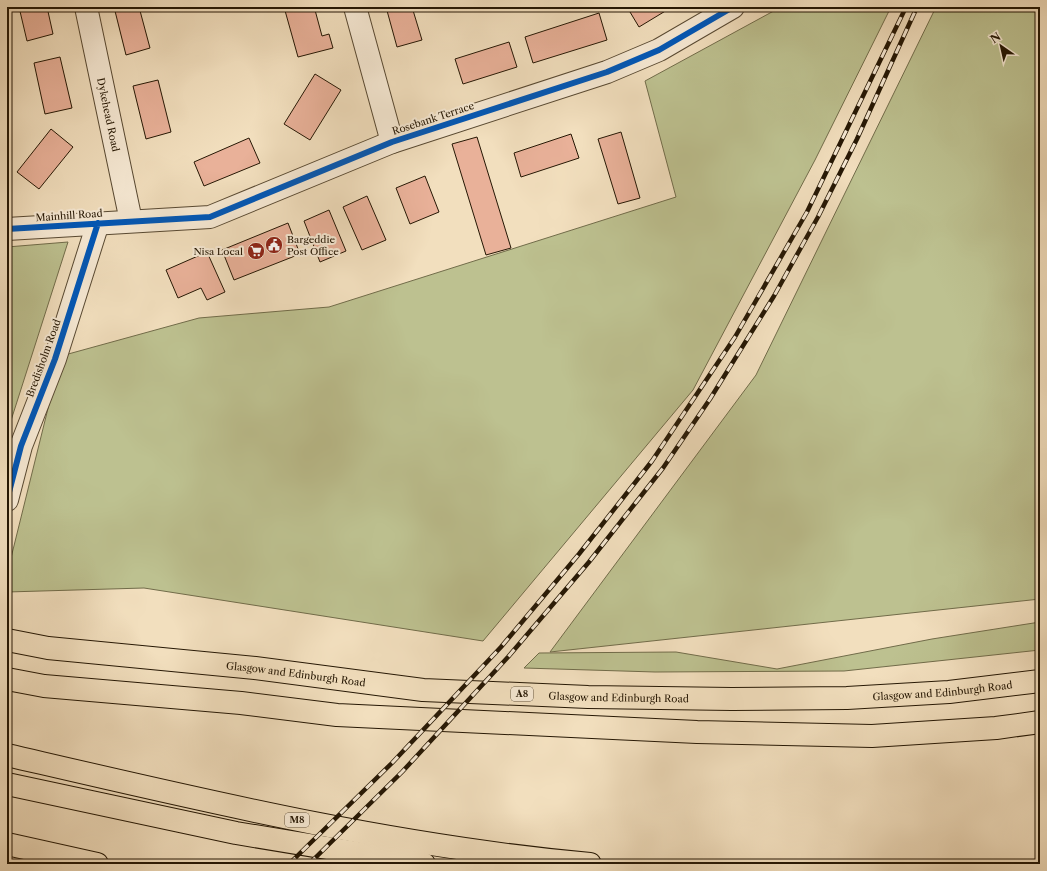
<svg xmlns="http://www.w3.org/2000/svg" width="1047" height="871" font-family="'Libre Caslon Text',serif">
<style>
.green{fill:#bdc190;stroke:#716c4a}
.building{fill:#e9b199;stroke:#251704}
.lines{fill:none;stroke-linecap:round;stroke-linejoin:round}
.street-casing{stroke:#584932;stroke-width:24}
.highway-casing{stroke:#251704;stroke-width:24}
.street{stroke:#f7ead5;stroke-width:22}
.highway{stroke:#f2dfbe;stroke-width:22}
.rail-casing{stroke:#251704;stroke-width:4.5}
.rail{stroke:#f7ead5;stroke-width:3;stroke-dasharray:9;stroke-linecap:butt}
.cycleway-casing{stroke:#f7ead5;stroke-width:8}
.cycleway{stroke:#0057b8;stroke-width:6}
.labels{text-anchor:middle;stroke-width:4;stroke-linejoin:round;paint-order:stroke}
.shield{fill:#f7ead5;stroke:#645643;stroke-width:1}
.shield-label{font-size:9px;font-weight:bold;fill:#251704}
.street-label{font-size:10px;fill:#251704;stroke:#f7ead5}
.poi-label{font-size:10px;fill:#251704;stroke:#f7ead5;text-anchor:start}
</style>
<rect width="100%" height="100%" fill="#f2dfbe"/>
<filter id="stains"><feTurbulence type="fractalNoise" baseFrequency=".005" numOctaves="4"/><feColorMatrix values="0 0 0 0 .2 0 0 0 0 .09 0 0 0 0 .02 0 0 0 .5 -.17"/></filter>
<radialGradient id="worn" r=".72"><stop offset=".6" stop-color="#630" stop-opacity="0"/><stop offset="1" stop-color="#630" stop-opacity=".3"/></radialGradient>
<path class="green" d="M 781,7 L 891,7 L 815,160 L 693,390 L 483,641 L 144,588 L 7,592 L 7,574 L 61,356 L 199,318 L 329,307 L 676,197 L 645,81 Z
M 936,7 L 1040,7 L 1040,599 L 550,652 L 756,375 Z
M 68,242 L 7,433 L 7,247 Z
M 1040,622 L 1040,650 L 844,671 L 655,672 L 524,668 L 539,653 L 676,652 L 777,669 L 932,639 Z"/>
<path class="building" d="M 19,7 L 47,7 L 53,34 L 27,41 Z
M 114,7 L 139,7 L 150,48 L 126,55 Z
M 284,7 L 323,7 L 315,10 L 322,36 L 329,34 L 333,48 L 298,57 Z
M 386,7 L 412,7 L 422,40 L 397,47 Z
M 627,7 L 672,7 L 639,27 Z
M 599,13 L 607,40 L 533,63 L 525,37 Z
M 509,42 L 517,67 L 463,84 L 455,59 Z
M 60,57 L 72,108 L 45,114 L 34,63 Z
M 315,74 L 341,90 L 310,140 L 284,124 Z
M 158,80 L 171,132 L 146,139 L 133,86 Z
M 51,129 L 73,147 L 39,189 L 17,172 Z
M 621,132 L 640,198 L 618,204 L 598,139 Z
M 571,134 L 579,158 L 521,177 L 514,153 Z
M 477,137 L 511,248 L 486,255 L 452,144 Z
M 249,138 L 260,163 L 204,186 L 194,162 Z
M 425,176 L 439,212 L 410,224 L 396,188 Z
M 367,196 L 386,240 L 362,250 L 343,207 Z
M 329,210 L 346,251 L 320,262 L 304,221 Z
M 288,223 L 300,254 L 234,280 L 222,250 Z
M 207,252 L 225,292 L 207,300 L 201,288 L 178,298 L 166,270 Z"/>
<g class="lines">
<defs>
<g id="street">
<path id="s1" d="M 86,7 L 131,221"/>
<path d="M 355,7 L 392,142"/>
<path d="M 7,229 L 210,217 L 392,142 L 607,72 L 659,50 L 733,7"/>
<path d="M 7,500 L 21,446 L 55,359 L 98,223"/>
</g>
<g id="highway">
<path id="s2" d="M 7,640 L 48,648 L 255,668 L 423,690 L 588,697 L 732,699 L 847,698 L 949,692 L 1040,681"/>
<path d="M 7,679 L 44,686 L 241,703 L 337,715 L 697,732 L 872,736 L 996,728 L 1040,722"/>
<path d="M 7,755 C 201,800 391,846 590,864"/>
<path d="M 7,784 L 236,833 L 424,864"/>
<path d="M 7,844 L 97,864"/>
</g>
</defs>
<use href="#street" class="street-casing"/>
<use href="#highway" class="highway-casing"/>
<use href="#street" class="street"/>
<use href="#highway" class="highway"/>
<defs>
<path id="rail" d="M 289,864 L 392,763 L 501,647 L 579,554 L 652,461 L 735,337 L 807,212 L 906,7
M 309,864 L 402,772 L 508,657 L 589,562 L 663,468 L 710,399 L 774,296 L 818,217 L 857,139 L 917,7"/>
</defs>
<use href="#rail" class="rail-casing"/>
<use href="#rail" class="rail"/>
<defs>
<path id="cycleway" d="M 7,229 L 210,217 L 392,142 L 607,72 L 659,50 L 733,7
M 7,500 L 21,446 L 55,359 L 98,223"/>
</defs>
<use href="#cycleway" class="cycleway-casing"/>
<use href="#cycleway" class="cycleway"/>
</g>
<defs>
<symbol id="civic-disc" viewBox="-11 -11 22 22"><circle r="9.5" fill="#8f2418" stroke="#f7ead5"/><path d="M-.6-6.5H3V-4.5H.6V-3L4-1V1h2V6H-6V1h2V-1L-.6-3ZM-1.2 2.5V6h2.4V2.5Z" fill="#fff"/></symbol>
<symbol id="supermarket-disc" viewBox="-11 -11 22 22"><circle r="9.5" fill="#8f2418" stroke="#f7ead5"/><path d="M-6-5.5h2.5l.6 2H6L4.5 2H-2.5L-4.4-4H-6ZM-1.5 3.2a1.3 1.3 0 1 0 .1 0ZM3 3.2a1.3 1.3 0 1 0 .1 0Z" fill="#fff"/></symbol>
</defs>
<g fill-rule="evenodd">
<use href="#civic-disc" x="264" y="235" width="20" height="20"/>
<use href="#supermarket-disc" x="246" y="241" width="20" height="20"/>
</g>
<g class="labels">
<g class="shield">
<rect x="511" y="687" width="22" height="14" rx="3"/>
<rect x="285" y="813" width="24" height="14" rx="3"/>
</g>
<g class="shield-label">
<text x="522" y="697">A8</text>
<text x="297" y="823">M8</text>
</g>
<g class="street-label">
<text dy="4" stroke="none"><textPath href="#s1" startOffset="110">Dykehead Road</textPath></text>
<text transform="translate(433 118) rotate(-18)" y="4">Rosebank Terrace</text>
<text transform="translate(69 215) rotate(-4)" y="4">Mainhill Road</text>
<text transform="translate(43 358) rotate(-70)" y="4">Bredisholm Road</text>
<text dy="4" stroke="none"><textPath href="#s2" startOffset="291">Glasgow and Edinburgh Road</textPath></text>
<text dy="4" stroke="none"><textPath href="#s2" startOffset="939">Glasgow and Edinburgh Road</textPath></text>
<text dy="4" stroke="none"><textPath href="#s2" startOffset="615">Glasgow and Edinburgh Road</textPath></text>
</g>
<g class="poi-label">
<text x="287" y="243">Bargeddie<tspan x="287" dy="12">Post Office</tspan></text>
<text x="243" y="255" text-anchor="end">Nisa Local</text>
</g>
</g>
<rect width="1047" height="871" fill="none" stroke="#f2dfbe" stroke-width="24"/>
<rect x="8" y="8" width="1031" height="855" fill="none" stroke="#251704" stroke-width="2"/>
<rect x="12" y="12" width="1023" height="847" fill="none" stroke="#251704"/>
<g transform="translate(1001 46) rotate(326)" stroke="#f7ead5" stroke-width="3" paint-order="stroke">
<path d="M0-3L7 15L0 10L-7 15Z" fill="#251704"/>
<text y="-6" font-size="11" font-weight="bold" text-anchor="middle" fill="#251704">N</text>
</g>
<rect width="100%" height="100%" filter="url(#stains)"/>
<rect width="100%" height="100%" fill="url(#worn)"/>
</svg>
